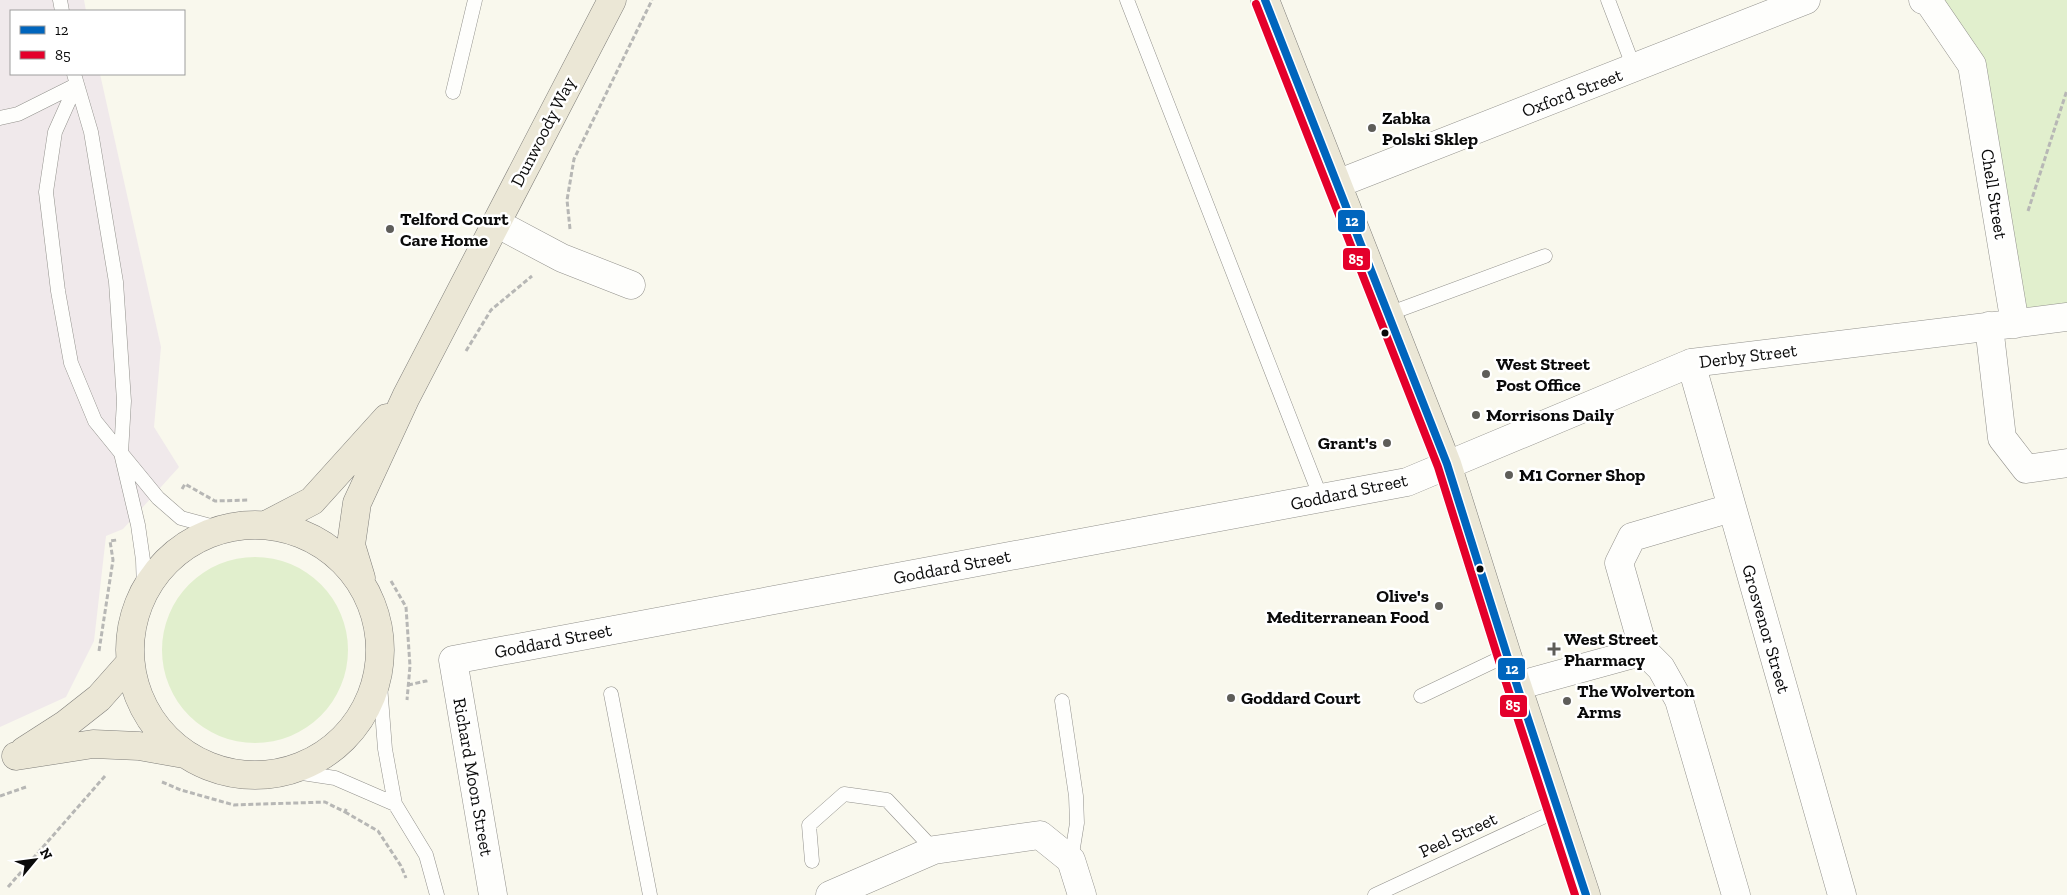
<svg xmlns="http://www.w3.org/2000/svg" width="2067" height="895" font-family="'Zilla Slab',serif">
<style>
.industrial{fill:#f0e9eb}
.green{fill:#e1efcd}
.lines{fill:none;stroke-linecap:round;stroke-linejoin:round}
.lane-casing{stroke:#92918c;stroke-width:15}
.street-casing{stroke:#92918c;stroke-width:29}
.primary-casing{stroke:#7f7e7a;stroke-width:29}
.path{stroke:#b7b7b5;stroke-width:3;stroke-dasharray:5 2.5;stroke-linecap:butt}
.lane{stroke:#fefefc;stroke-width:14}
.street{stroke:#fefefc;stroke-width:28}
.primary{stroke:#ebe7d6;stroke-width:28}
.bus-1-casing{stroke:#fff;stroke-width:11}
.bus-2-casing{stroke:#fff;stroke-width:11}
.bus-1{stroke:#0065bd;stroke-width:8}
.bus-2{stroke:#e4002b;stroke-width:8}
.poi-dot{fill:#5e5d59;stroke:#fff;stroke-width:2}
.bus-dot{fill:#0a0a0a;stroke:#fff;stroke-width:2}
.labels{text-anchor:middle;stroke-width:5;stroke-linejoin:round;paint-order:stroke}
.street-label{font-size:18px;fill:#0a0a0a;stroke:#fff}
.poi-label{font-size:18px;font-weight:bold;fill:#0a0a0a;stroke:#fff;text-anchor:start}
.line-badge{stroke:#fff;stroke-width:2}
.badge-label{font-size:14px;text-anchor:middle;font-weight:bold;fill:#fff}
</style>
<rect width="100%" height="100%" fill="#f9f8ed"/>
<path class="industrial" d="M 0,0 L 84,0 L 86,11 L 11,11 L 11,74 L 100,74 L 161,347 L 154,427 L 179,467 L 123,529 L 106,536 L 94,641 L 66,697 L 0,727 Z"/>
<path class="green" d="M 1940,0 L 2067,0 L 2067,317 L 2015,324 L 1972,65 Z
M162 650a93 93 0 1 1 186 0a93 93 0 1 1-186 0Z"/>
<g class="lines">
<defs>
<path id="lane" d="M 60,0 L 62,11
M 1127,0 L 1321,498
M 1608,0 L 1634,68
M 74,74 L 91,132 L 116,282 L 124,401 L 121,453 L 158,498 L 181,518 L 222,529
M 76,85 L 55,132 L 46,192 L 58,291 L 71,363 L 95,421 L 121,453 L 138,525 L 143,560 L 144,590
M 453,92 L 475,0
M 0,118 L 18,114 L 76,85
M 1388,314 L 1545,256
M 379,672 L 385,749 L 395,804 L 426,855 L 437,895
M 611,694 L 650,895
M 1421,696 L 1507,655
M 1062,701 L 1076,796 L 1077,823 L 1071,860
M 289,771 L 335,778 L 395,804
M 812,861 L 809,825 L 844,794 L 887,800 L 934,850
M 1375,895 L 1558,810"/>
<path id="street" d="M 1923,0 L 1929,2 L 1972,65 L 2015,324
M 1337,184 L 1806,0
M 496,223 L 562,258 L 631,285
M 1989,326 L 2002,438 L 2026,469 L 2067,463
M 1691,363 L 1842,895
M 1731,508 L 1632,537 L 1619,563 L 1644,651 L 1661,668 L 1679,700 L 1736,895
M 1517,686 L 1644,651
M 493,895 L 453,660 L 1407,482 L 1691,363 L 2067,317
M 830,895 L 934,850 L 1040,835 L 1071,860 L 1082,895"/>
<path id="primary" d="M 1265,0 L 1447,464 L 1507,655 L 1586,895
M130 650a125 125 0 1 1 250 0a125 125 0 1 1-250 0Z
M 266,525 L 312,501 L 387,418
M 361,578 L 351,545 L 357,503 L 406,397 L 612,0
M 24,751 L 66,724 L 99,698 L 130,663
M 16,756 L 93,744 L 139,746 L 184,754"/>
</defs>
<use href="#lane" class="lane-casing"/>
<use href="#street" class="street-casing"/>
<use href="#primary" class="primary-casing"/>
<path class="path" d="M 2028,211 L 2067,90
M 570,229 L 567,200 L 574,159 L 652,0
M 466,351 L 491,310 L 532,276
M 182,489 L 185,484 L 215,501 L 249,500
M 391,581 L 406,607 L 410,666 L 407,700
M 99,651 L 113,560 L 110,541 L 117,540
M 408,685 L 426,681 L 426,683
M 162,782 L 181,790 L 234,805 L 325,802 L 345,812 L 347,807
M 0,796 L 26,787
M 345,812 L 378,831 L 401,866 L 406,878
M 8,887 L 105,776"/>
<use href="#lane" class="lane"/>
<use href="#street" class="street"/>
<use href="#primary" class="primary"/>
<defs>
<path id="bus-1" d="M 1265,0 L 1447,464 L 1507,655 L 1586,895"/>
<path id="bus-2" d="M 1256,4 L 1438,467 L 1498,658 L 1575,895"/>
</defs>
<use href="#bus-1" class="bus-1-casing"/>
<use href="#bus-2" class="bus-2-casing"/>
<use href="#bus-1" class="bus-1"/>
<use href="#bus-2" class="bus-2"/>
</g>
<g class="poi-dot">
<circle cx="1372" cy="128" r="5"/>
<circle cx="390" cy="229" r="5"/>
<circle cx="1486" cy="374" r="5"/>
<circle cx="1476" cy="415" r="5"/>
<circle cx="1387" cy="443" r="5"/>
<circle cx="1509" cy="475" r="5"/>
<circle cx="1439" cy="606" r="5"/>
<path d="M1551.5 641.5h5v5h5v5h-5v5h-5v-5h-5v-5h5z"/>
<circle cx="1231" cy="698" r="5"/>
<circle cx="1567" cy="701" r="5"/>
</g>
<g class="bus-dot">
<circle cx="1385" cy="333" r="4.5"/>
<circle cx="1480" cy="569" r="4.5"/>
</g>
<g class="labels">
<g class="street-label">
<text transform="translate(1572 93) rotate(-21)" y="6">Oxford Street</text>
<text transform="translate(543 132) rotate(-63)" y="6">Dunwoody Way</text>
<text transform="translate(1994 194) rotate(81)" y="6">Chell Street</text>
<text transform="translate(1748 356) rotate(-7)" y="6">Derby Street</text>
<text transform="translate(1349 492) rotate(-12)" y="6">Goddard Street</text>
<text transform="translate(952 567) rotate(-11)" y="6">Goddard Street</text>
<text transform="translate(1766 629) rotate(74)" y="6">Grosvenor Street</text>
<text transform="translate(553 641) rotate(-11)" y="6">Goddard Street</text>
<text transform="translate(473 777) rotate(80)" y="6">Richard Moon Street</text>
<text transform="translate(1458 835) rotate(-25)" y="6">Peel Street</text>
</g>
<g class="poi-label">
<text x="1382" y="124">Zabka<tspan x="1382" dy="21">Polski Sklep</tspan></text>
<text x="400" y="225">Telford Court<tspan x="400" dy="21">Care Home</tspan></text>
<text x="1496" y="370">West Street<tspan x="1496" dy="21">Post Office</tspan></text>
<text x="1486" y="421">Morrisons Daily</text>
<text x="1377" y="449" text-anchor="end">Grant's</text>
<text x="1519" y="481">M1 Corner Shop</text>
<text x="1429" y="602" text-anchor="end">Olive's<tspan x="1429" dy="21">Mediterranean Food</tspan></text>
<text x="1564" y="645">West Street<tspan x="1564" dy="21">Pharmacy</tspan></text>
<text x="1577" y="697">The Wolverton<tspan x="1577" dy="21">Arms</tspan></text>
<text x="1241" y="704">Goddard Court</text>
</g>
</g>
<g class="line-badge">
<rect x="1337" y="209" width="29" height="24" rx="5" fill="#0065bd"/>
<rect x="1342" y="247" width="29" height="24" rx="5" fill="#e4002b"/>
<rect x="1497" y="657" width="29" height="24" rx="5" fill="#0065bd"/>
<rect x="1499" y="694" width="29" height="24" rx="5" fill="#e4002b"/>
</g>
<g class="badge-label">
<text x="1352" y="226">12</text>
<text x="1356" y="264">85</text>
<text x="1512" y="674">12</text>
<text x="1513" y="710">85</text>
</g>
<rect x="10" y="10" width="175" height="65" fill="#ffffff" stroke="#9d9d9d"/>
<rect x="20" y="26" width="25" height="8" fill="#0065bd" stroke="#9d9d9d"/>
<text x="55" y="35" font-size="15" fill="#0a0a0a">12</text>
<rect x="20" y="51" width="25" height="8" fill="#e4002b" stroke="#9d9d9d"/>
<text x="55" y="60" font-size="15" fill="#0a0a0a">85</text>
<g transform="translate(35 860) rotate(61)" stroke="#ffffff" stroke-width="4" paint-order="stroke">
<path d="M0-4L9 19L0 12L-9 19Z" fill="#0a0a0a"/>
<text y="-8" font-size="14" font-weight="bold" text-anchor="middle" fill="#0a0a0a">N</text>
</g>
</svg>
